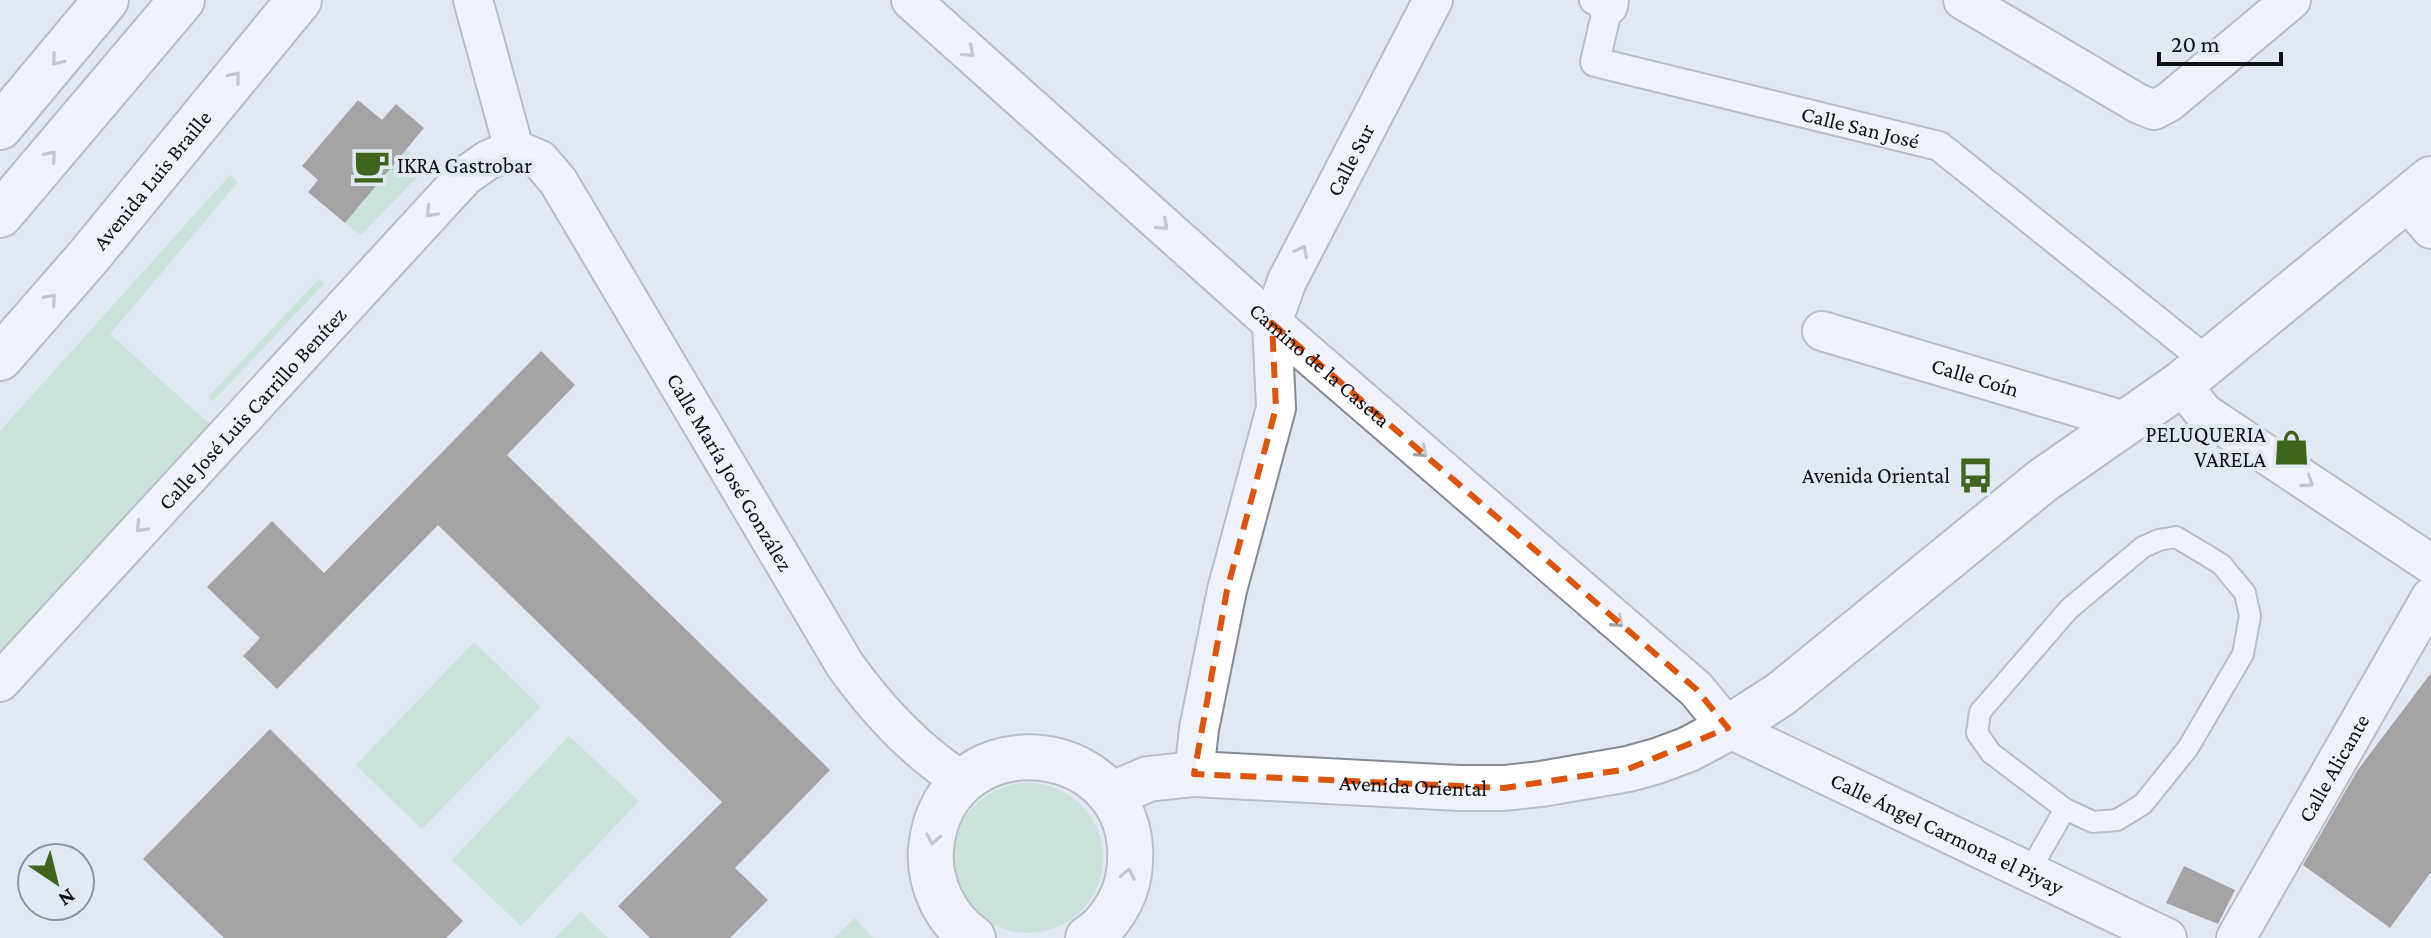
<svg xmlns="http://www.w3.org/2000/svg" width="2431" height="938" font-family="'Crimson Pro',serif">
<style>
.green{fill:#afd9bf}
.building{fill:#58504a}
.lines{fill:none;stroke-linecap:round;stroke-linejoin:round}
.service-casing{stroke:#858b94;stroke-width:24}
.pedestrian-casing{stroke:#858b94;stroke-width:32}
.minor-casing{stroke:#858b94;stroke-width:42}
.tertiary-casing{stroke:#858b94;stroke-width:48}
.motorway-casing{stroke:#858b94;stroke-width:48}
.service{stroke:#fff;stroke-width:20}
.pedestrian{stroke:#fff;stroke-width:28}
.minor{stroke:#fff;stroke-width:38}
.tertiary{stroke:#fff;stroke-width:44}
.motorway{stroke:#fff;stroke-width:44}
.oneway{stroke:#9fa0a1}
.marked{fill:none;stroke:#dd550c;stroke-width:6;stroke-dasharray:16 10;stroke-linejoin:round}
.labels{text-anchor:middle;stroke-width:8;stroke-linejoin:round;paint-order:stroke}
.street-label{font-size:22px;fill:#0f1115;stroke:#e2e8f2}
.poi-label{font-size:22px;fill:#0f1115;stroke:#e2e8f2;text-anchor:end}
</style>
<rect width="100%" height="100%" fill="#e2e8f2"/>
<path class="green" d="M 406,149 L 428,166 L 361,235 L 345,223 Z
M 230,175 L 238,182 L 110,334 L 215,429 L 0,665 L 0,431 Z
M 319,279 L 324,284 L 213,401 L 208,397 Z
M 474,642 L 541,707 L 422,829 L 356,765 Z
M 569,736 L 639,801 L 521,926 L 452,860 Z
M953 858a75 75 0 1 1 150 0a75 75 0 1 1-150 0Z
M 581,912 L 608,938 L 555,938 Z
M 855,918 L 873,938 L 834,938 L 837,935 Z"/>
<path class="building" d="M 358,100 L 382,120 L 396,104 L 424,128 L 345,223 L 308,192 L 318,180 L 302,166 Z
M 541,351 L 575,385 L 507,455 L 830,770 L 735,868 L 768,900 L 730,938 L 650,938 L 618,906 L 722,802 L 438,525 L 277,689 L 243,656 L 260,638 L 207,587 L 272,521 L 324,573 Z
M 2431,673 L 2431,872 L 2390,928 L 2303,865 L 2357,771 Z
M 270,729 L 463,921 L 446,938 L 224,938 L 143,859 Z
M 2184,866 L 2235,890 L 2218,924 L 2166,903 Z"/>
<g class="lines">
<defs>
<path id="service" d="M 2029,872 L 2065,809 L 2093,822 L 2117,820 L 2143,804 L 2188,748 L 2243,654 L 2250,616 L 2245,593 L 2221,564 L 2176,537 L 2159,540 L 2143,547 L 2069,609 L 1980,712 L 1977,733 L 1991,753 L 2065,809"/>
<g id="pedestrian">
<path id="s1" d="M 1594,0 L 1608,6 L 1595,62 L 1939,146 L 2208,362"/>
</g>
<g id="minor">
<path d="M 473,0 L 514,149"/>
<path id="s2" d="M 911,0 L 1272,323 L 1696,689 L 1728,728 L 2167,938"/>
<path d="M 1963,0 L 2139,104 L 2154,110 L 2169,102 L 2291,0"/>
<path d="M 1608,6 L 1609,0"/>
<path id="s3" d="M 514,149 L 540,160 L 558,181 L 845,665 C 878,711 916,752 964,782"/>
<path d="M 2406,199 L 2431,229"/>
<path id="s4" d="M 1822,331 L 2128,422"/>
<path d="M 2181,384 L 2204,413 L 2431,564"/>
<path id="s5" d="M 0,682 L 465,176 L 488,160 L 514,149"/>
<path id="s6" d="M 1194,774 L 1199,729 L 1227,590 L 1276,408 L 1272,323 L 1287,281 L 1433,0"/>
<path id="s7" d="M 2236,938 L 2431,597"/>
</g>
<g id="tertiary">
<path id="s8" d="M 0,358 L 89,256 L 299,0"/>
<path id="s9" d="M 1111,795 L 1148,779 L 1194,774 L 1459,788 L 1504,788 L 1541,784 L 1628,769 L 1657,761 L 1689,749 L 1728,728 L 1781,694 L 2042,481 L 2181,384 L 2431,179"/>
<path d="M 973,938 C 945,919 928,882 931,848 C 944,713 1148,735 1129,873 C 1126,897 1109,925 1088,938"/>
</g>
<path id="motorway" d="M 0,127 L 106,0
M 0,215 L 182,0"/>
</defs>
<use href="#service" class="service-casing"/>
<use href="#pedestrian" class="pedestrian-casing"/>
<use href="#minor" class="minor-casing"/>
<use href="#tertiary" class="tertiary-casing"/>
<use href="#motorway" class="motorway-casing"/>
<use href="#service" class="service"/>
<use href="#pedestrian" class="pedestrian"/>
<use href="#minor" class="minor"/>
<use href="#tertiary" class="tertiary"/>
<use href="#motorway" class="motorway"/>
</g>
<defs><path id="oneway-chevron" d="M-2-3.5L2.5 0L-2 3.5" fill="none" stroke-width="1.6" stroke-linecap="round" stroke-linejoin="round" transform="scale(2)"/></defs>
<g class="oneway">
<use href="#oneway-chevron" transform="translate(969 52) rotate(42)"/>
<use href="#oneway-chevron" transform="translate(57 60) rotate(130)"/>
<use href="#oneway-chevron" transform="translate(235 77) rotate(-51)"/>
<use href="#oneway-chevron" transform="translate(51 156) rotate(-49)"/>
<use href="#oneway-chevron" transform="translate(431 212) rotate(133)"/>
<use href="#oneway-chevron" transform="translate(1163 225) rotate(42)"/>
<use href="#oneway-chevron" transform="translate(1302 251) rotate(-63)"/>
<use href="#oneway-chevron" transform="translate(51 299) rotate(-49)"/>
<use href="#oneway-chevron" transform="translate(1422 452) rotate(41)"/>
<use href="#oneway-chevron" transform="translate(2308 482) rotate(34)"/>
<use href="#oneway-chevron" transform="translate(141 527) rotate(133)"/>
<use href="#oneway-chevron" transform="translate(1618 622) rotate(41)"/>
<use href="#oneway-chevron" transform="translate(933 839) rotate(100)"/>
<use href="#oneway-chevron" transform="translate(1128 874) rotate(-79)"/>
</g>
<path d="M0 0H2431V938H0ZM 1272,323 L 1696,689 L 1728,728 L 1628,769 L 1504,788 L 1194,774 L 1227,590 L 1276,408 Z" fill="#e2e8f2" fill-opacity=".55" fill-rule="evenodd"/>
<path class="marked" d="M 1272,323 L 1696,689 L 1728,728 L 1628,769 L 1504,788 L 1194,774 L 1227,590 L 1276,408 Z"/>
<defs>
<symbol id="cafe-bare" viewBox="-9 -9 18 18"><path d="M-5.5-4.5H6V0H3Q3 3.5 0 3.5H-2.5Q-5.5 3.5-5.5 0ZM3-3.2v2h1.7v-2ZM-6 4.5H4V6H-6Z" fill="#41641d" stroke="#e2e8f2" stroke-width="2.5" paint-order="stroke"/></symbol>
<symbol id="shop-bare" viewBox="-9 -9 18 18"><path d="M-5-2.5h2.3a2.7 3.5 0 0 1 5.4 0H5L5.5 6h-11ZM-1.5-2.5h3a1.5 2.3 0 0 0-3 0Z" fill="#41641d" stroke="#e2e8f2" stroke-width="2.5" paint-order="stroke"/></symbol>
<symbol id="bus-bare" viewBox="-9 -9 18 18"><path d="M-5-6H5V4H4V6H2V4H-2V6H-4V4H-5ZM-3.5-4V0h7V-4ZM-3.5 1.2v1.5H-2V1.2ZM2 1.2v1.5H3.5V1.2Z" fill="#41641d" stroke="#e2e8f2" stroke-width="2.5" paint-order="stroke"/></symbol>
</defs>
<g fill-rule="evenodd">
<use href="#cafe-bare" x="346" y="140" width="51" height="51"/>
<use href="#shop-bare" x="2266" y="422" width="51" height="51"/>
<use href="#bus-bare" x="1950" y="450" width="51" height="51"/>
</g>
<g class="labels">
<g class="street-label">
<text dy="8" stroke="none"><textPath href="#s1" startOffset="346">Calle San José</textPath></text>
<text dy="8" stroke="none"><textPath href="#s6" startOffset="642">Calle Sur</textPath></text>
<text dy="8" stroke="none"><textPath href="#s8" startOffset="234">Avenida Luis Braille</textPath></text>
<text dy="8" stroke="none"><textPath href="#s2" startOffset="548">Camino de la Caseta</textPath></text>
<text dy="8" stroke="none"><textPath href="#s4" startOffset="160">Calle Coín</textPath></text>
<text dy="8" stroke="none"><textPath href="#s5" startOffset="372">Calle José Luis Carrillo Benítez</textPath></text>
<text dy="8" stroke="none"><textPath href="#s3" startOffset="394">Calle María José González</textPath></text>
<text dy="8" stroke="none"><textPath href="#s7" startOffset="196">Calle Alicante</textPath></text>
<text dy="8" stroke="none"><textPath href="#s9" startOffset="306">Avenida Oriental</textPath></text>
<text dy="8" stroke="none"><textPath href="#s2" startOffset="1338">Calle Ángel Carmona el Piyay</textPath></text>
</g>
<g class="poi-label">
<text x="397" y="173" text-anchor="start">IKRA Gastrobar</text>
<text x="2266" y="442">PELUQUERIA<tspan x="2266" dy="25">VARELA</tspan></text>
<text x="1950" y="483">Avenida Oriental</text>
</g>
</g>
<g transform="translate(56 882) rotate(145)"><circle r="38" fill="#e2e8f2" stroke="#8e929a" stroke-width="2"/>
<path d="M0-6L14 30L0 20L-14 30Z" fill="#41641d"/>
<text y="-12" font-size="22" font-weight="bold" text-anchor="middle" fill="#0f1115">N</text>
</g>
<path d="M2159 52v12h122v-12" fill="none" stroke="#0f1115" stroke-width="4"/>
<text x="2171" y="52" font-size="24" fill="#0f1115" stroke="#e2e8f2" stroke-width="6" paint-order="stroke">20 m</text>
</svg>
